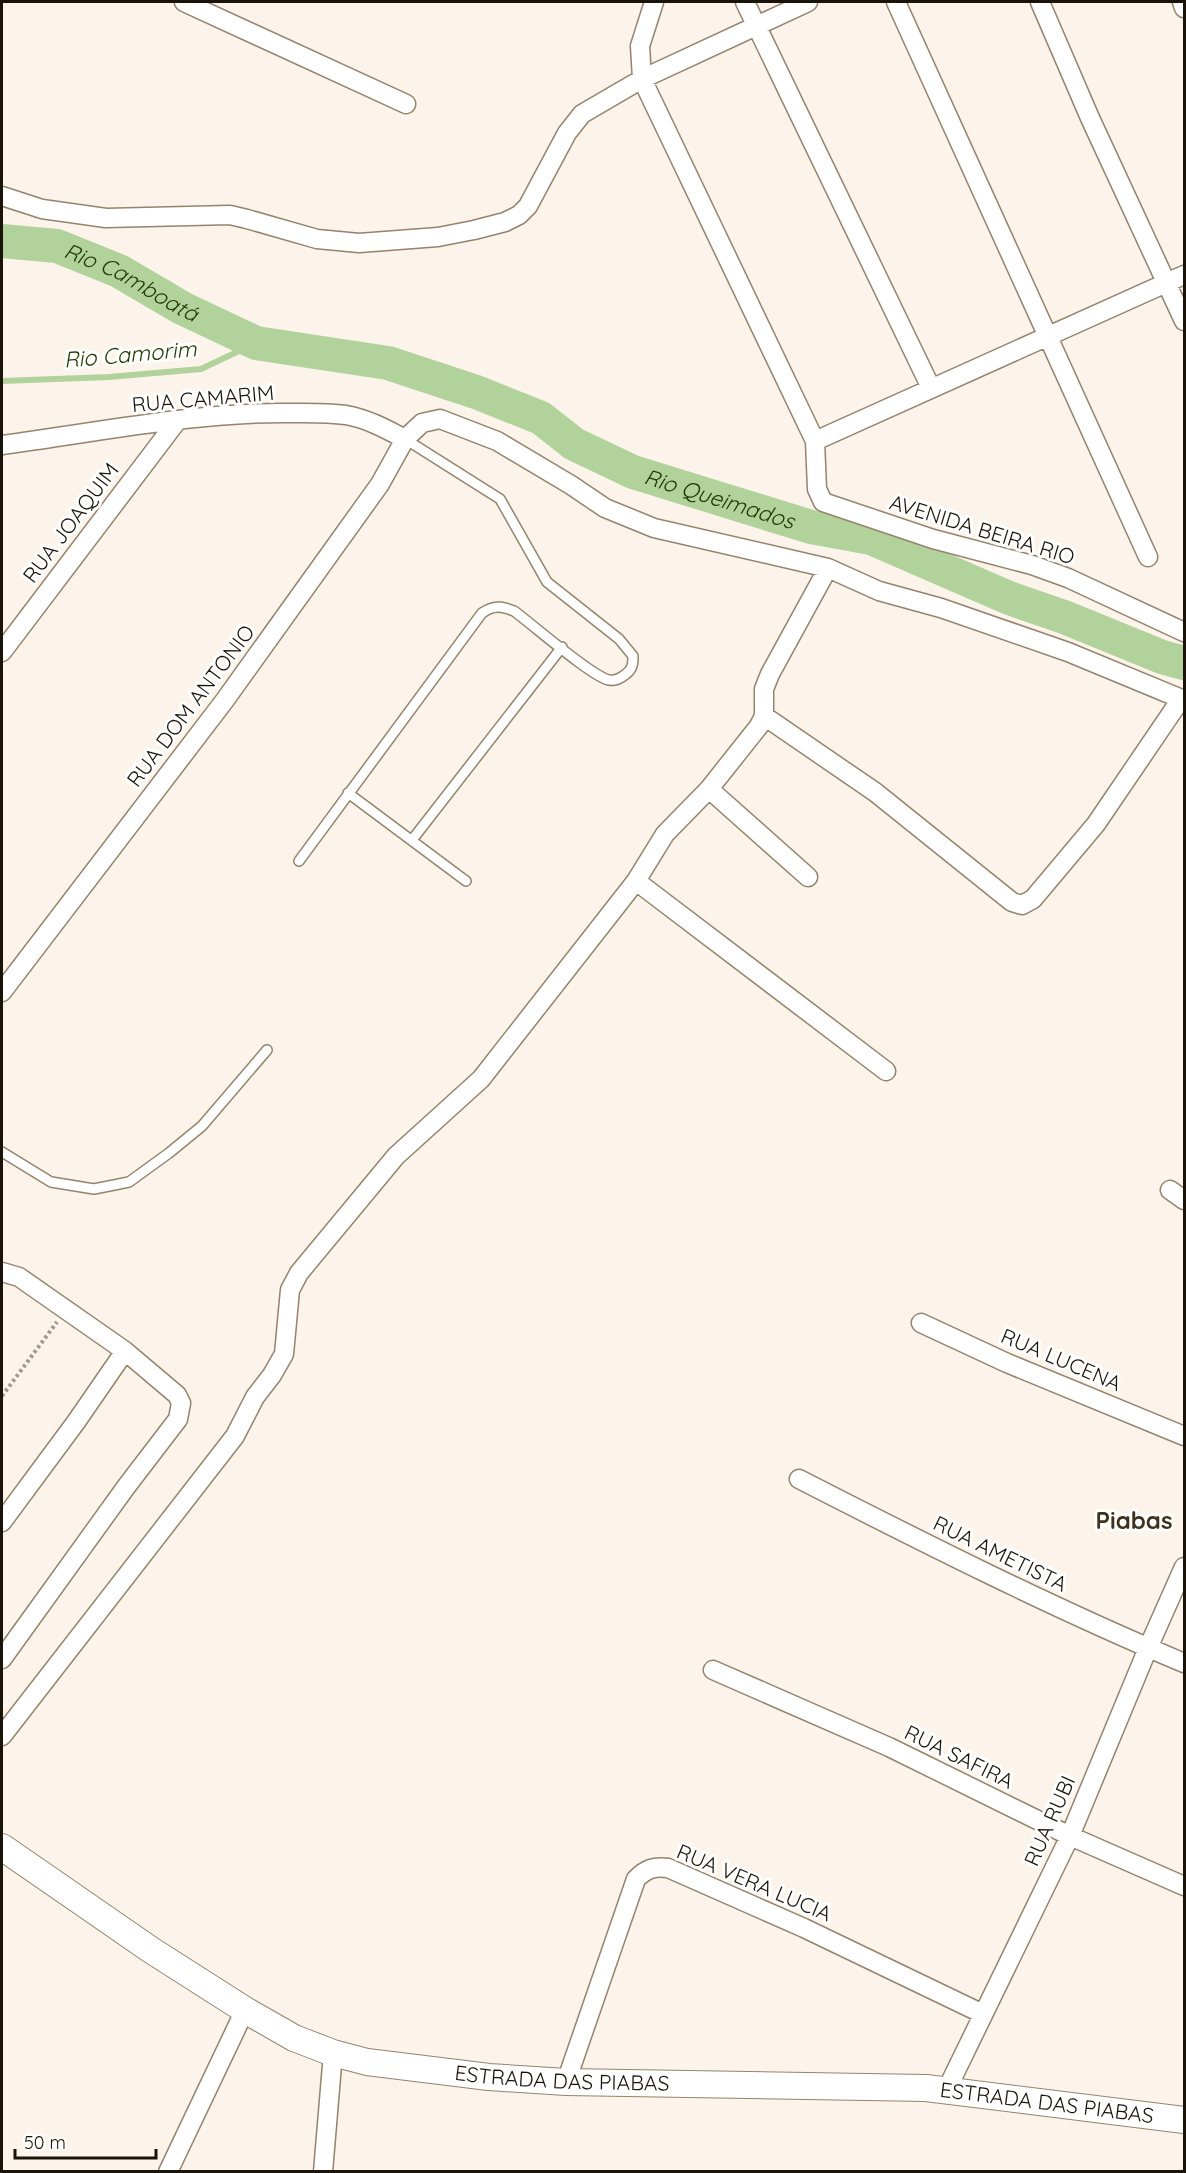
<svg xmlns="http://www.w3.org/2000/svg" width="1186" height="2173" font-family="Quicksand,sans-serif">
<rect width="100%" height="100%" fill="#fcf4ea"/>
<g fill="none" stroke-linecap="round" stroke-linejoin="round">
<path stroke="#b1d29a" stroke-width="6" d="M 2,381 L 109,377 L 201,369 L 256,343"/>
<path stroke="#b1d29a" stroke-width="34" id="s1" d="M 2,241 L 57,246 L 119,271 L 182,308 L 256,343 L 388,363 L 476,392 L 541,418 L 574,444 L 633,472 L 811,527 L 871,538 L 1009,598 L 1064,617 L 1162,657 L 1184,663"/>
<defs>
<path id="lane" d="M 348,793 L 466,881
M 412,840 L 562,647
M 299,861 L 482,613 C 494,605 501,606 514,611 C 532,624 592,677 609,680 C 617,682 630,673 632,666 C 633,663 633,660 633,656 L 619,639 L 547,582 L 500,499 L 405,439
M 2,1152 L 51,1182 L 94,1189 L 129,1182 L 169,1153 L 202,1126 L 267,1050"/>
<path id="street" d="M 184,2 L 406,104
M 654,2 L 640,46 L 642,79 L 815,441
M 745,2 L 931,388
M 896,2 L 1148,557
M 1040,2 L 1090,118 L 1184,321
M 1182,2 L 1184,8
M 2,196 L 42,209 L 106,218 L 230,215 L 247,219 L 317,239 L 359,243 L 438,237 L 474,230 L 505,222 L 519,215 L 528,206 L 567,133 L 582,114 L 642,79 L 808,2
M 1184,275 L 815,441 L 817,489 L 823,502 L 933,539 L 1032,565 L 1068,578 L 1184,632
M 2,445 C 93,433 190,413 282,413 C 303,413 325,412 346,415 C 368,419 386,429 405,439
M 2,652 L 177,421
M 764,716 L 875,792 L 1012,902 L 1022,905 L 1033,899 L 1096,824 L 1181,699
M 709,789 L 808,877
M 636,881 L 886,1071
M 2,992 L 225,700 L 380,484 L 405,439 L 422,423 L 440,419 L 497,441 L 571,485 L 605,508 L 654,528 L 828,568 L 879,591 L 941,608 L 1068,652 L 1184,700
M 1170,1190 L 1184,1200
M 2,1272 L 19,1277 L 125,1351 L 76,1422 L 2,1522
M 921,1323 L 1007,1363 L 1184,1436
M 799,1479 C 926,1544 1053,1608 1184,1663
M 2,1659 L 126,1487 L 178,1419 L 181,1403 L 177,1395 L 125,1351
M 713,1670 L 889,1747 L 1070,1836 L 1184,1886
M 2,1736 L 235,1436 L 255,1397 L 272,1375 L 284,1354 L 290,1290 L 299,1273 L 396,1156 L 481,1079 L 636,881 L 665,834 L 709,789 L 759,726 L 764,716 L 764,689 L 770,674 L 828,568
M 566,2082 L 636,1879 C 646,1869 654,1866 668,1868 L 804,1928 L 983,2014
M 947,2089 L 1070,1836 L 1148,1648 L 1184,1567
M 168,2172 L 245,2010
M 323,2172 L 333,2053"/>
<g id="secondary">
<path id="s2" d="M 2,1847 L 151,1950 L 245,2010 L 294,2038 L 333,2053 L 367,2062 L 489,2077 L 566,2082 L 926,2088 L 1184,2120"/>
</g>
</defs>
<use href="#lane" stroke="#95836c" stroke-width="12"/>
<use href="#street" stroke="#95836c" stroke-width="21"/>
<use href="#secondary" stroke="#95836c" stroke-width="28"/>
<path stroke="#a1998f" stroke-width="4" stroke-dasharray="3 3" stroke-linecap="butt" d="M 2,1396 L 57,1322"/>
<use href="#lane" stroke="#fff" stroke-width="9"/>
<use href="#street" stroke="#fff" stroke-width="18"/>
<use href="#secondary" stroke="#fff" stroke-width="26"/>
</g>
<g text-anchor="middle" stroke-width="6" stroke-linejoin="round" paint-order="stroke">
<g font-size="21" fill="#1a130a" stroke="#fff">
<text transform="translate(203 399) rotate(-5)" y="7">RUA CAMARIM</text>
<text transform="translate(71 523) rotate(-53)" y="7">RUA JOAQUIM</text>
<text transform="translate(982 530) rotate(17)" y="7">AVENIDA BEIRA RIO</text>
<text transform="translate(191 706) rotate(-53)" y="7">RUA DOM ANTONIO</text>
<text transform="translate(1061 1360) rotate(23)" y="7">RUA LUCENA</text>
<text transform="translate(1000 1554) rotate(26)" y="7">RUA AMETISTA</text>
<text transform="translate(959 1757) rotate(26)" y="7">RUA SAFIRA</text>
<text transform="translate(1050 1821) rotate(-66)" y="7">RUA RUBI</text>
<text transform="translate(754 1883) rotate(23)" y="7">RUA VERA LUCIA</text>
<text dy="7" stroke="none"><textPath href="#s2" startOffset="622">ESTRADA DAS PIABAS</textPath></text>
<text dy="7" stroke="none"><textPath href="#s2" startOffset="1108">ESTRADA DAS PIABAS</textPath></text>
</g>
<g font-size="22" font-style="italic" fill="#203d00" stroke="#fff">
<text dy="8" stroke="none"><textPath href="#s1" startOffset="138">Rio Camboatá</textPath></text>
<text transform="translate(130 354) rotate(-5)" y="8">Rio Camorim</text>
<text dy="8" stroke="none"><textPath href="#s1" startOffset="771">Rio Queimados</textPath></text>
</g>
<g font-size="24" font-weight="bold" fill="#40311c" stroke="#fff">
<text x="1134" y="1529">Piabas</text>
</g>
</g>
<rect width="1186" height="2173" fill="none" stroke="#1a130a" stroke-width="6"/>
<path d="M15 2149v9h141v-9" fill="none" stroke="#1a130a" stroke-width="3"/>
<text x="24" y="2149" font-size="18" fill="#1a130a" stroke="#ffffff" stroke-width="4.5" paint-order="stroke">50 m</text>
</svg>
